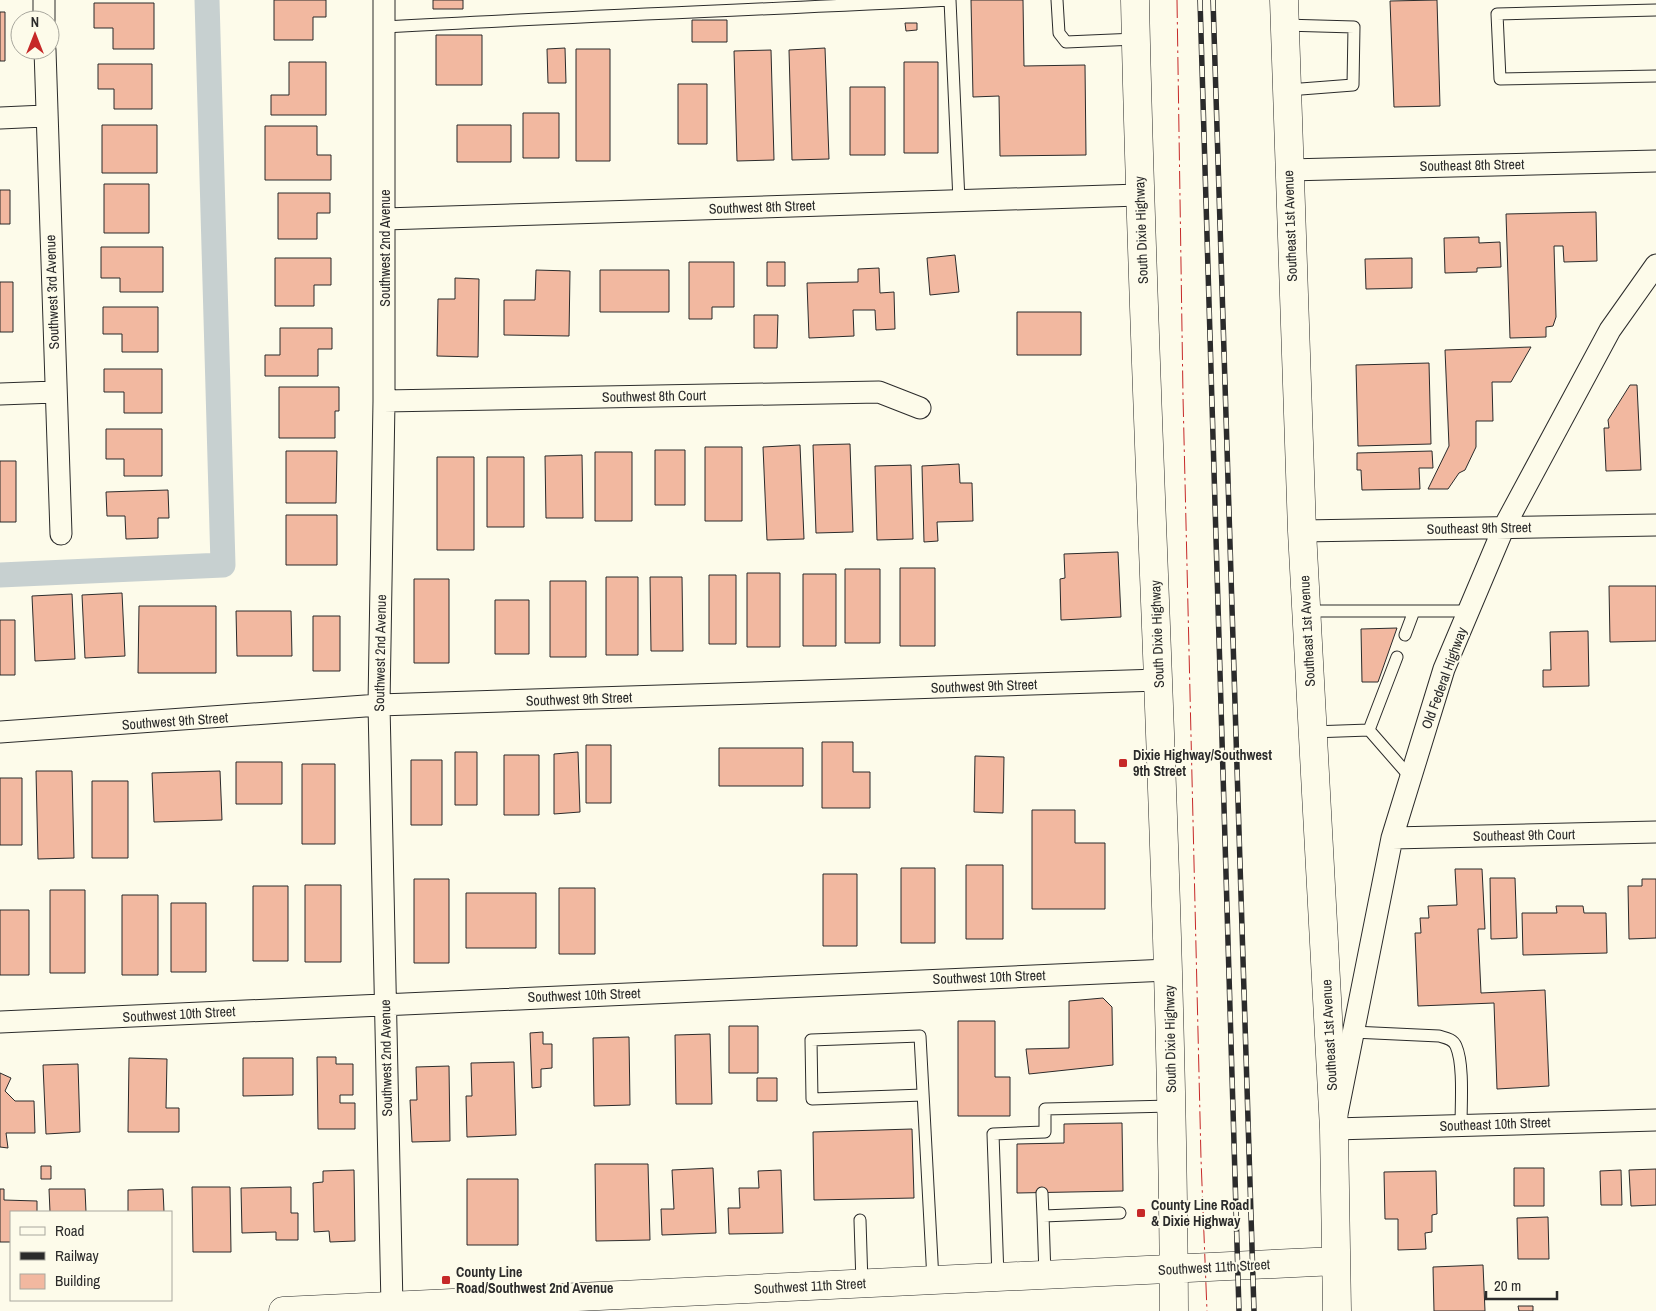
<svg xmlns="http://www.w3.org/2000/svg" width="1656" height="1311" font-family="'Archivo Narrow',sans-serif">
<rect width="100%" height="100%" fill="#fdfbea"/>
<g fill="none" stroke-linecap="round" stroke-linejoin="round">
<path stroke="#c7d0d0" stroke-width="25" d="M 0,575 L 223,565 L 207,0"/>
</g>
<path fill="#f2b8a0" stroke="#2b2b2b" d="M 274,0 L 326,0 L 326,17 L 313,17 L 313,40 L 274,40 Z
M 433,0 L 463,0 L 463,9 L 433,9 Z
M 971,0 L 1023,0 L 1024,66 L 1085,65 L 1086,155 L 1000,156 L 999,96 L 973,97 Z
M 1437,0 L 1440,106 L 1394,107 L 1390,1 Z
M 94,3 L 154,3 L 154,49 L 113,49 L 113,28 L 94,28 Z
M 0,12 L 5,12 L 5,61 L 0,61 Z
M 692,20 L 727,20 L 727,42 L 692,42 Z
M 905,23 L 917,23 L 917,30 L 906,31 Z
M 436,35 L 482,35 L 482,85 L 436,85 Z
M 565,48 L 566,83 L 548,83 L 547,49 Z
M 825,48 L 829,159 L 792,160 L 789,50 Z
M 576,49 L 610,49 L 610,161 L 576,161 Z
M 771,50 L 774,160 L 737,161 L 734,51 Z
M 289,62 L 326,62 L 326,115 L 271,115 L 271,95 L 289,95 Z
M 904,62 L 938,62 L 938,153 L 904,153 Z
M 98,64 L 152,64 L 152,109 L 114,109 L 114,89 L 98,89 Z
M 678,84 L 707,84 L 707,144 L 678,144 Z
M 850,87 L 885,87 L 885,155 L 850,155 Z
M 523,113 L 559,113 L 559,158 L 523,158 Z
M 102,125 L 157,125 L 157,173 L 102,173 Z
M 457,125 L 511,125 L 511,162 L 457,162 Z
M 265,126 L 317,126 L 317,155 L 331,155 L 331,180 L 265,180 Z
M 104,184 L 149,184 L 149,233 L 104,233 Z
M 0,190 L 10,190 L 10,224 L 0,224 Z
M 278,193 L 330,193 L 330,213 L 317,213 L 317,239 L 278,239 Z
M 1596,212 L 1597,261 L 1564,262 L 1563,246 L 1554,246 L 1556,317 L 1553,326 L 1546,327 L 1546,337 L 1510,338 L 1506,214 Z
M 1479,237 L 1479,243 L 1500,242 L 1501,267 L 1477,268 L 1477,272 L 1445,273 L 1444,238 Z
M 101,247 L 163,247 L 163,292 L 120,292 L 120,278 L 101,278 Z
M 955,255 L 959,292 L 930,295 L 927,258 Z
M 275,258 L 331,258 L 331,285 L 314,285 L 314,306 L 275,306 Z
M 1412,258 L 1412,288 L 1366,289 L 1365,259 Z
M 689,262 L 734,262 L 734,307 L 712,307 L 712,319 L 689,319 Z
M 767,262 L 785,262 L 785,286 L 767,286 Z
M 879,268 L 880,293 L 894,292 L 895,329 L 876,330 L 875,310 L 853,310 L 854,336 L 809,338 L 807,283 L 858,282 L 858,269 Z
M 536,270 L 570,271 L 569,336 L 504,335 L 504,300 L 535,300 Z
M 600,270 L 669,270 L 669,312 L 600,312 Z
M 455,278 L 479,279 L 478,357 L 437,356 L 438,299 L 455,299 Z
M 0,282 L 13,282 L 13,332 L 0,332 Z
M 103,307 L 158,307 L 158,352 L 122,352 L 122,334 L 103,334 Z
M 1017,312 L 1081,312 L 1081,355 L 1017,355 Z
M 754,315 L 778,315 L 777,348 L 754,348 Z
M 280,328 L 332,328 L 332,349 L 318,349 L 318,376 L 265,376 L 265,355 L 280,355 Z
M 1531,347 L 1511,382 L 1492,382 L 1493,421 L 1476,421 L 1476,447 L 1465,470 L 1459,473 L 1448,489 L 1428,489 L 1449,446 L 1445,350 Z
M 1429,363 L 1431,444 L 1358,446 L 1356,365 Z
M 104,369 L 162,369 L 162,413 L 124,413 L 124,392 L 104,392 Z
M 1630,385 L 1637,385 L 1641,470 L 1606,471 L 1604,428 L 1609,428 L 1608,420 Z
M 279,387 L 339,387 L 339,411 L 335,411 L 335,438 L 279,438 Z
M 106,429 L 162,429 L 162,476 L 124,476 L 124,459 L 106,459 Z
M 850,444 L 853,532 L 816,533 L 813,445 Z
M 800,445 L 804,539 L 767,540 L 763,447 Z
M 705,447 L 742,447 L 742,521 L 705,521 Z
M 655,450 L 685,450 L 685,505 L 655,505 Z
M 286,451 L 337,451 L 336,503 L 286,503 Z
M 1432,451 L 1433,468 L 1419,468 L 1420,489 L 1362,490 L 1361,470 L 1357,470 L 1357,453 Z
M 595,452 L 632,452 L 632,521 L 595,521 Z
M 582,455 L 583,518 L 546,518 L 545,456 Z
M 437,457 L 474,457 L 474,550 L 437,550 Z
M 487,457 L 524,457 L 524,527 L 487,527 Z
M 0,461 L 16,461 L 16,522 L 0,522 Z
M 959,464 L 960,483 L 972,483 L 973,521 L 937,522 L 938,541 L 924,542 L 922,466 Z
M 911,465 L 913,539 L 877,540 L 875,466 Z
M 168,490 L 169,518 L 158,518 L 158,538 L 126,539 L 125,516 L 107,516 L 106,492 Z
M 286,515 L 337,515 L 337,565 L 286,565 Z
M 1118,552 L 1121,617 L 1061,620 L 1060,579 L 1065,578 L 1064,554 Z
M 900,568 L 935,568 L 935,646 L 900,646 Z
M 845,569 L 880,569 L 880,643 L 845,643 Z
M 747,573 L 780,573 L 780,647 L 747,647 Z
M 803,574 L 836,574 L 836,646 L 803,646 Z
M 709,575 L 736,575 L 736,644 L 709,644 Z
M 606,577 L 638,577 L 638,655 L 606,655 Z
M 650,577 L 682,577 L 683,651 L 651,651 Z
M 414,579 L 449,579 L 449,663 L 414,663 Z
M 550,581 L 586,581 L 586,657 L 550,657 Z
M 1609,586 L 1656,586 L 1656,641 L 1610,642 Z
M 122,593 L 125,656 L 85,658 L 82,595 Z
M 72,594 L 75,659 L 35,661 L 32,596 Z
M 495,600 L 529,600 L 529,654 L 495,654 Z
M 139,606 L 216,606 L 216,673 L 138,673 Z
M 236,611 L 291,611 L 292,656 L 237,656 Z
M 313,616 L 340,616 L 340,671 L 313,671 Z
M 0,620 L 15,620 L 15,675 L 0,675 Z
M 1397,628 L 1378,682 L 1362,682 L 1361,629 Z
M 1588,631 L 1589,686 L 1543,687 L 1543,670 L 1551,670 L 1550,632 Z
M 822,742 L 853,742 L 853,772 L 870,772 L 870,808 L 822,808 Z
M 586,745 L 611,745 L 611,803 L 586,803 Z
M 719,748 L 803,748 L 803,786 L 719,786 Z
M 455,752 L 477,752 L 477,805 L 455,805 Z
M 578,752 L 580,812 L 554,814 L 554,754 Z
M 504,755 L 539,755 L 539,815 L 504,815 Z
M 975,756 L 1004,757 L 1003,813 L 974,812 Z
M 411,760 L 442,760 L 442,825 L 411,825 Z
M 236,762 L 282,762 L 282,804 L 236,804 Z
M 302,764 L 335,764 L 335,844 L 302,844 Z
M 36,771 L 72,771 L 74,858 L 38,859 Z
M 220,771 L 222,820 L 154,822 L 152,773 Z
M 0,778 L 22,778 L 22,845 L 0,845 Z
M 92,781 L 128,781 L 128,858 L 92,858 Z
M 1032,810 L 1075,810 L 1075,843 L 1105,843 L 1105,909 L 1032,909 Z
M 966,865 L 1003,865 L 1003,939 L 966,939 Z
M 901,868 L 935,868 L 935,943 L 901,943 Z
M 1455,869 L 1482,869 L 1485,929 L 1478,929 L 1481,993 L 1545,990 L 1549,1086 L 1497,1089 L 1494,1003 L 1418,1006 L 1415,933 L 1421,933 L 1420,918 L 1429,918 L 1428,906 L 1457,905 Z
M 823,874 L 857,874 L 857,946 L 823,946 Z
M 1490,878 L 1515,878 L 1517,938 L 1491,939 Z
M 414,879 L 449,879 L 449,963 L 414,963 Z
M 1642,879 L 1656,879 L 1656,938 L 1629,939 L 1628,886 L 1642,886 Z
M 305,885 L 341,885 L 341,962 L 305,962 Z
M 253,886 L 288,886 L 288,961 L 253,961 Z
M 559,888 L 595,888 L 595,954 L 559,954 Z
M 50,890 L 85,890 L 85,973 L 50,973 Z
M 466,893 L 536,893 L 536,948 L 466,948 Z
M 122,895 L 158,895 L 158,975 L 122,975 Z
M 171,903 L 206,903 L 206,972 L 171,972 Z
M 1556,906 L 1583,906 L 1584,913 L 1606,913 L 1607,953 L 1523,955 L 1522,913 L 1557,913 Z
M 0,910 L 29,910 L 29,975 L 0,975 Z
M 1103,998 L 1112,1007 L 1113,1065 L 1029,1074 L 1026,1049 L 1069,1048 L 1069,1001 Z
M 958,1021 L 995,1021 L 995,1077 L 1010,1077 L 1010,1116 L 958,1116 Z
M 729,1026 L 758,1026 L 758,1073 L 729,1073 Z
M 543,1032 L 543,1044 L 552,1044 L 552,1068 L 541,1069 L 541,1087 L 532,1088 L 530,1033 Z
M 710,1034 L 712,1104 L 676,1104 L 675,1035 Z
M 629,1037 L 630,1105 L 594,1106 L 593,1038 Z
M 317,1057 L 336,1057 L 336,1064 L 353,1064 L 353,1095 L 340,1095 L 340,1103 L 355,1103 L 355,1129 L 318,1129 Z
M 129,1058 L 167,1059 L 166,1108 L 179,1108 L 179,1132 L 128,1132 Z
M 243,1058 L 293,1058 L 293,1095 L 243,1096 Z
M 514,1062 L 516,1135 L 467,1137 L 466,1096 L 472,1096 L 471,1063 Z
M 78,1064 L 80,1132 L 46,1134 L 43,1065 Z
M 449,1066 L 450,1141 L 412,1142 L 410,1100 L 417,1100 L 416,1067 Z
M 0,1073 L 11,1078 L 5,1091 L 15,1101 L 34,1101 L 35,1133 L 6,1133 L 8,1148 L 0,1147 Z
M 757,1078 L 777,1078 L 777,1101 L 757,1101 Z
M 1122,1123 L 1123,1191 L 1017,1193 L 1017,1144 L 1064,1143 L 1064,1124 Z
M 912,1129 L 914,1198 L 814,1200 L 813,1132 Z
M 595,1164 L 648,1164 L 650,1240 L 596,1241 Z
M 41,1166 L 51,1166 L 51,1179 L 41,1179 Z
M 713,1168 L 716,1233 L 662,1235 L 661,1209 L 674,1209 L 672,1170 Z
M 1514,1168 L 1544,1168 L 1544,1206 L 1514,1206 Z
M 1656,1169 L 1656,1205 L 1631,1206 L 1629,1170 Z
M 354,1170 L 355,1241 L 330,1242 L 329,1231 L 314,1232 L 313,1183 L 323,1182 L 323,1171 Z
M 781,1170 L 783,1233 L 729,1234 L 728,1208 L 740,1208 L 739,1188 L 759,1188 L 758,1171 Z
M 1621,1170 L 1622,1205 L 1601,1205 L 1600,1171 Z
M 1436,1171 L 1437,1214 L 1432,1215 L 1432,1232 L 1425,1233 L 1426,1249 L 1398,1250 L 1398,1219 L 1385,1219 L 1384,1172 Z
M 467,1179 L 518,1179 L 518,1245 L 467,1245 Z
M 192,1187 L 230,1187 L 231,1252 L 193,1252 Z
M 291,1187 L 291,1213 L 298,1213 L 298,1240 L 276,1240 L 276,1232 L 242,1233 L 241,1188 Z
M 0,1189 L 4,1189 L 4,1200 L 37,1201 L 37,1212 L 11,1212 L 11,1242 L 0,1242 Z
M 49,1189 L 85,1189 L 86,1212 L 50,1212 Z
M 163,1189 L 164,1212 L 128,1212 L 128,1190 Z
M 1548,1217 L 1549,1259 L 1518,1259 L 1517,1218 Z
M 1483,1265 L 1485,1311 L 1434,1311 L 1433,1267 Z
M 1518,1306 L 1533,1306 L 1533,1311 L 1519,1311 Z"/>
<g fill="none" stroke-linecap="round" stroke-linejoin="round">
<defs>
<path id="lane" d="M 950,0 L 959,201
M 1057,0 L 1059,33 L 1066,42 L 1136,39
M 1656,10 L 1497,14 L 1500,79 L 1656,76
M 1284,25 L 1354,27 L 1353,85 L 1288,90
M 385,27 C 573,16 761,10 949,0
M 1306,611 L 1468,611
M 1405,635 L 1414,611
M 1369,730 L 1397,657
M 1369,730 L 1411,778
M 1312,732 L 1369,730
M 1353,1032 L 1439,1036 C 1446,1038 1453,1039 1456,1046 C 1464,1064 1461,1104 1461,1125
M 923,1095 L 812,1099 L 811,1040 L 920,1036 L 933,1280
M 1042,1193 L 1043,1216
M 860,1220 L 862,1284
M 1045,1275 L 1043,1216 L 1120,1213
M 998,1277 L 993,1134 L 1045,1132 L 1045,1109 L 1171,1106"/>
<path id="street" d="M 44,0 L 44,20
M 384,0 L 384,401 L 379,705 L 392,1306
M 45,50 L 61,534
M 0,118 L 45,116
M 1288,170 L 1656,161
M 385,219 L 1139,195
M 1656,265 L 1610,330 L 1504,527 L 1444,669 L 1392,838 L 1334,1129 L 1656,1120
M 0,394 L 55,392
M 384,401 L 879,392 L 920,408
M 1302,531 L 1656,525
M 0,732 L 379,705 L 1159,680
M 1392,838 L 1656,832
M 0,1022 L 1168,970"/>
<path id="secondary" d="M 1135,0 C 1144,437 1172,874 1174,1311
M 1284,0 L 1302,531 L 1334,1129 L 1337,1311
M 283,1311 L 1336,1261"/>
</defs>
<use href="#lane" stroke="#2b2b2b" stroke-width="13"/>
<use href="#street" stroke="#2b2b2b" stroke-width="23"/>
<use href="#secondary" stroke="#2b2b2b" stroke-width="29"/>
<use href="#lane" stroke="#fdfbea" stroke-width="11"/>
<use href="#street" stroke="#fdfbea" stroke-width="21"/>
<use href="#secondary" stroke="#fdfbea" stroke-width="28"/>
<defs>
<path id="rail" d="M 1200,0 L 1239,1311
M 1213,0 L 1254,1311"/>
</defs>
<use href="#rail" stroke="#2b2b2b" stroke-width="5.5"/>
<use href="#rail" stroke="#fdfbea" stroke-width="4" stroke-dasharray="11" stroke-linecap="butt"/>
<path stroke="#c62828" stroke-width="1" stroke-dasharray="18 4 2.5 4" stroke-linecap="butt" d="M 1177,0 L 1183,396 L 1201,1159 L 1207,1311"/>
</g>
<g fill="#c62828" stroke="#fdfbea" stroke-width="2">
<rect x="1118" y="758" width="10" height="10" rx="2.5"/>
<rect x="1136" y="1208" width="10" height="10" rx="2.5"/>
<rect x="441" y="1275" width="10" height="10" rx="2.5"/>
</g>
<g text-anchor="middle" stroke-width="4" stroke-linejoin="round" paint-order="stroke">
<g font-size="14" fill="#2b2b2b" stroke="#fdfbea">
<text transform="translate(1472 165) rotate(-1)" y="5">Southeast 8th Street</text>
<text transform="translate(762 207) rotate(-2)" y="5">Southwest 8th Street</text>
<text transform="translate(1290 226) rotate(-92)" y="5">Southeast 1st Avenue</text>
<text transform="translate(1141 230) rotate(-92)" y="5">South Dixie Highway</text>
<text transform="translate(385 248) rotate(-90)" y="5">Southwest 2nd Avenue</text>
<text transform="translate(52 292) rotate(-92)" y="5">Southwest 3rd Avenue</text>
<text transform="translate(654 396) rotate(-1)" y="5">Southwest 8th Court</text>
<text transform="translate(1479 528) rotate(-1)" y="5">Southeast 9th Street</text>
<text transform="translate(1307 631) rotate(-93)" y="5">Southeast 1st Avenue</text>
<text transform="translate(1157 634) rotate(-92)" y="5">South Dixie Highway</text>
<text transform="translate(380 653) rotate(-89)" y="5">Southwest 2nd Avenue</text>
<text transform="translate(1444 678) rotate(-70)" y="5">Old Federal Highway</text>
<text transform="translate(984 686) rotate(-2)" y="5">Southwest 9th Street</text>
<text transform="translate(579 699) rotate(-2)" y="5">Southwest 9th Street</text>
<text transform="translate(175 721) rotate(-4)" y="5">Southwest 9th Street</text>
<text transform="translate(1524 835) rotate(-1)" y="5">Southeast 9th Court</text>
<text transform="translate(989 977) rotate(-2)" y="5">Southwest 10th Street</text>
<text transform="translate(584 995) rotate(-2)" y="5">Southwest 10th Street</text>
<text transform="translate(179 1014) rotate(-3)" y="5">Southwest 10th Street</text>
<text transform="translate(1329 1035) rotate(-93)" y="5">Southeast 1st Avenue</text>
<text transform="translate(1170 1039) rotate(-91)" y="5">South Dixie Highway</text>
<text transform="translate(386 1058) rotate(-91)" y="5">Southwest 2nd Avenue</text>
<text transform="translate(1495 1124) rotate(-2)" y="5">Southeast 10th Street</text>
<text transform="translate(1214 1267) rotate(-3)" y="5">Southwest 11th Street</text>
<text transform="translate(810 1286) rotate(-3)" y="5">Southwest 11th Street</text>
</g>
<g font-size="14" font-weight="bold" fill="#2b2b2b" stroke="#fdfbea" text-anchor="start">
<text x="1133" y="760">Dixie Highway/Southwest<tspan x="1133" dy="16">9th Street</tspan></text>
<text x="1151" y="1210">County Line Road<tspan x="1151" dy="16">&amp; Dixie Highway</tspan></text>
<text x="456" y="1277">County Line<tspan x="456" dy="16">Road/Southwest 2nd Avenue</tspan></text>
</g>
</g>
<rect x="10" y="1211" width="162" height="90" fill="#fdfbea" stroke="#a9a89e"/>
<rect x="20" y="1227" width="25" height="8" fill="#fdfbea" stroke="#a9a89e"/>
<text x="55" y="1236" font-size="15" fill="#2b2b2b">Road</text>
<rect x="20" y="1252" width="25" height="8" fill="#2b2b2b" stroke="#a9a89e"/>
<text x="55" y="1261" font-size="15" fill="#2b2b2b">Railway</text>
<rect x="20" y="1274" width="25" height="15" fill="#f2b8a0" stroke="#a9a89e"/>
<text x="55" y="1286" font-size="15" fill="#2b2b2b">Building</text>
<g transform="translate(35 35)"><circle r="24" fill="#fdfbea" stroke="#a9a89e"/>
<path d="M0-4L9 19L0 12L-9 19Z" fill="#c62828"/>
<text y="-8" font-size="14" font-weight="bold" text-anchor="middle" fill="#2b2b2b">N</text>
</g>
<path d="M1486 1291v8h71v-8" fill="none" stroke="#2b2b2b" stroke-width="2.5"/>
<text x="1494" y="1291" font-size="15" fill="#2b2b2b" stroke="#fdfbea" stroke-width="4" paint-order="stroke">20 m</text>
</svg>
